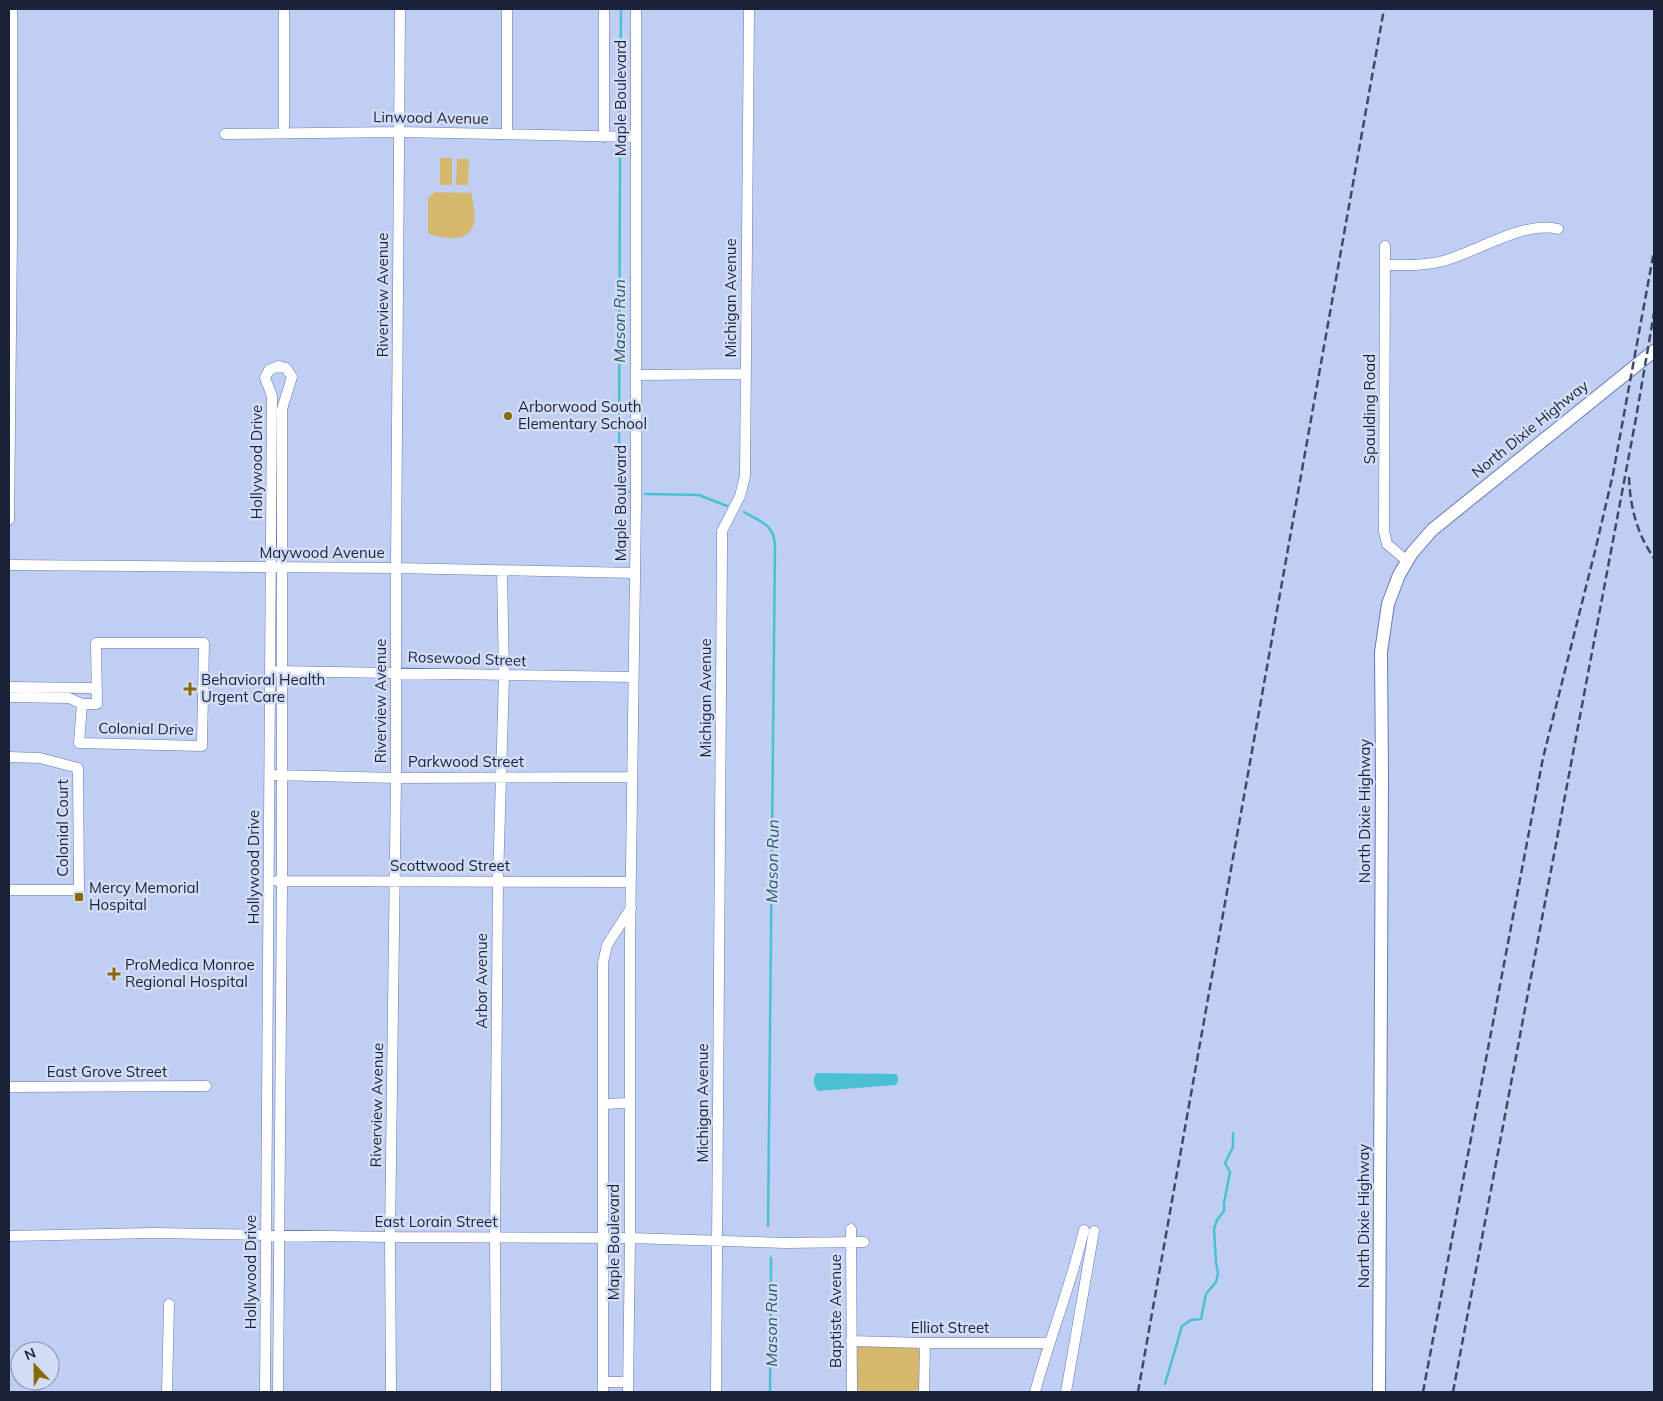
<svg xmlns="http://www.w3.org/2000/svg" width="1663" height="1401" font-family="Mulish,sans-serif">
<rect width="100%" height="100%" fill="#c0cef4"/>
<path fill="#d5b86e" d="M 440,158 L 452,158 L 452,185 L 440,185 Z
M 457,159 L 469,159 L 468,185 L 456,185 Z
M 435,192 L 471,193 C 476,214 480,238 451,238 C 442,237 436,237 428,233 L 428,198 Z
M 861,1344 L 917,1347 L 920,1354 L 921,1386 L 919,1389 L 913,1392 L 861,1392 L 855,1387 L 857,1347 Z"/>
<path fill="#4ac0d2" d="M 817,1073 L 896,1074 L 898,1076 L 898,1082 L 895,1085 L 818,1091 C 813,1085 812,1079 817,1073 Z"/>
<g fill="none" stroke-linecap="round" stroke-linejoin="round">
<path stroke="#4ac0d2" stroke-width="2.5" d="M 620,128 L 621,9
M 620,147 L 619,477 L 620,483 L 629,492
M 645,494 L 699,495 L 727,506
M 744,512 C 761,522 774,524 775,546 L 768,1226
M 1165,1384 L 1182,1326 L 1191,1320 L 1201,1319 L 1206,1294 L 1216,1282 L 1218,1273 L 1216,1262 L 1214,1229 L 1217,1220 L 1224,1211 L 1224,1203 L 1230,1172 L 1225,1163 L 1233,1147 L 1233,1133
M 770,1392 L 771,1258"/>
<defs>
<path id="minor" d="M 507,9 L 507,134
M 284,133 L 284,9
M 225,134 L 399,132 L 636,137
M 604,137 L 604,9
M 1385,246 L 1384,531 L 1387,544 L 1407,561
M 1385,265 C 1404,265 1425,266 1443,261 C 1477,252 1524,220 1558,229
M 637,375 L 746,374
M 9,520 L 12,237 L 12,9
M 9,565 L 396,568 L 635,573
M 96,643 L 204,643 L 202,746 L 79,743 L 82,704 L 97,704 Z
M 274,671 L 633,677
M 9,687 L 92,688 L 97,692
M 9,697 L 69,698 L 82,704
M 9,757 L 40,758 L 78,768 L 79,890 L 9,890
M 276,775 L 396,778 L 632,777
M 277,881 L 631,882
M 9,1087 L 206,1086
M 604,1104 L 629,1103
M 851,1229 L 852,1392
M 9,1236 L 153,1233 L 390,1237 L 630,1238 L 785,1243 L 864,1242
M 851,1341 L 925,1343 L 1049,1343
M 603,1382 L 627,1382
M 167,1392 L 169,1304
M 265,1392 L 272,396 L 265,378 L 269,370 L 279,366 L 286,368 L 292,377 L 282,409 L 282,881 L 278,1392
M 391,1392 L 390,1237 L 396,778 L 396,568 L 400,9
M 496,1392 L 495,1237 L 498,880 L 504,676 L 502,571
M 603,1392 L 603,963 L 607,945 L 631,908
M 628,1392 L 630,1238 L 630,941 L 636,505 L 636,9
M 716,1392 L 722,550 L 722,531 L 740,496 L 745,476 L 749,9
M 924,1392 L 925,1343
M 1035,1392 C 1050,1337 1071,1285 1084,1230
M 1066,1392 L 1094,1231"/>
<path id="major" d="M 1379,1392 L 1382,777 L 1381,652 L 1388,604 L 1399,575 L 1412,553 L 1432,530 L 1654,351"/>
</defs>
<use href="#minor" stroke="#667ab4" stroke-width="11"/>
<use href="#major" stroke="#667ab4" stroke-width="14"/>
<use href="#minor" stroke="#fff" stroke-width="10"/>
<use href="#major" stroke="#fff" stroke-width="12"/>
<path stroke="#414a65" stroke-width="2.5" stroke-dasharray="8 4" stroke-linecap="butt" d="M 1629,477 C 1630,507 1637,534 1654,558
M 1138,1392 L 1384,9
M 1423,1392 L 1543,758 L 1596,547 L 1613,474 L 1654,251
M 1453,1392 L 1636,418 L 1654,313"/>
</g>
<g fill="#876905" stroke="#d2dcf5" stroke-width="2">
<circle cx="508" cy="416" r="5"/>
<path d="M187.5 681.5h5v5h5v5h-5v5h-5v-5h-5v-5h5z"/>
<rect x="74" y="892" width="10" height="10" rx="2.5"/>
<path d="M111.5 966.5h5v5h5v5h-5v5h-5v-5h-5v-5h5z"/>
</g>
<g text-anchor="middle" stroke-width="5" stroke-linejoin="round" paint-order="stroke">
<g font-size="15" fill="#1a223a" stroke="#d2dcf5">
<text transform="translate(621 98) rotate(-90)" y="5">Maple Boulevard</text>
<text transform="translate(431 118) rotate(1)" y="5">Linwood Avenue</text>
<text transform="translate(383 295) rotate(-90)" y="5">Riverview Avenue</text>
<text transform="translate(731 298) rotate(-90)" y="5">Michigan Avenue</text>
<text transform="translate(1370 409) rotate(-90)" y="5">Spaulding Road</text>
<text transform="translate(1530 429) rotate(-39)" y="5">North Dixie Highway</text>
<text transform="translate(257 462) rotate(-90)" y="5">Hollywood Drive</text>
<text transform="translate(621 503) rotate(-90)" y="5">Maple Boulevard</text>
<text x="322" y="558">Maywood Avenue</text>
<text transform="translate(467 659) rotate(2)" y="5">Rosewood Street</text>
<text transform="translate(706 698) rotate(-90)" y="5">Michigan Avenue</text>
<text transform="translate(381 701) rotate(-90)" y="5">Riverview Avenue</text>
<text transform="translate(146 729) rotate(1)" y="5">Colonial Drive</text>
<text x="466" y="767">Parkwood Street</text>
<text transform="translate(1365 811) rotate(-90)" y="5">North Dixie Highway</text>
<text transform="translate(63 828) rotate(-90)" y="5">Colonial Court</text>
<text x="450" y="871">Scottwood Street</text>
<text transform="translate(254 867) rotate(-90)" y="5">Hollywood Drive</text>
<text transform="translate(482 981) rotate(-90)" y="5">Arbor Avenue</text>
<text x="107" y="1077">East Grove Street</text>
<text transform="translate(703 1103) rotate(-90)" y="5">Michigan Avenue</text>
<text transform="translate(377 1105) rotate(-89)" y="5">Riverview Avenue</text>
<text transform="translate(1364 1216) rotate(-90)" y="5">North Dixie Highway</text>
<text x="436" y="1227">East Lorain Street</text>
<text transform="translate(614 1242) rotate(-90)" y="5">Maple Boulevard</text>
<text transform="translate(251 1272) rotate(-90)" y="5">Hollywood Drive</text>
<text transform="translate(836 1311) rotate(-90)" y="5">Baptiste Avenue</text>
<text x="950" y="1333">Elliot Street</text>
</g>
<g font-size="15" fill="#1a223a" stroke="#d2dcf5" text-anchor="start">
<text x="518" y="412">Arborwood South<tspan x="518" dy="17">Elementary School</tspan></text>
<text x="201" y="685">Behavioral Health<tspan x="201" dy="17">Urgent Care</tspan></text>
<text x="89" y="893">Mercy Memorial<tspan x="89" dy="17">Hospital</tspan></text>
<text x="125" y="970">ProMedica Monroe<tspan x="125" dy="17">Regional Hospital</tspan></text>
</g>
<g font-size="16" font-style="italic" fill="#2a5c64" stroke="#d2dcf5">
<text transform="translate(619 321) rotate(-90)" y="6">Mason Run</text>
<text transform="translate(772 861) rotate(-89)" y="6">Mason Run</text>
<text transform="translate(771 1325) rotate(-90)" y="6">Mason Run</text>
</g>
</g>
<rect width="1663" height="1401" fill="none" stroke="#1a223a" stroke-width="20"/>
<g transform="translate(35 1366) rotate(338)"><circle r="24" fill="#d2dcf5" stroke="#8892aa"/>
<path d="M0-4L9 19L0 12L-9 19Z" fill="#876905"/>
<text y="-8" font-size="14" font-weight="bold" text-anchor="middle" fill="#1a223a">N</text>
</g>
</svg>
